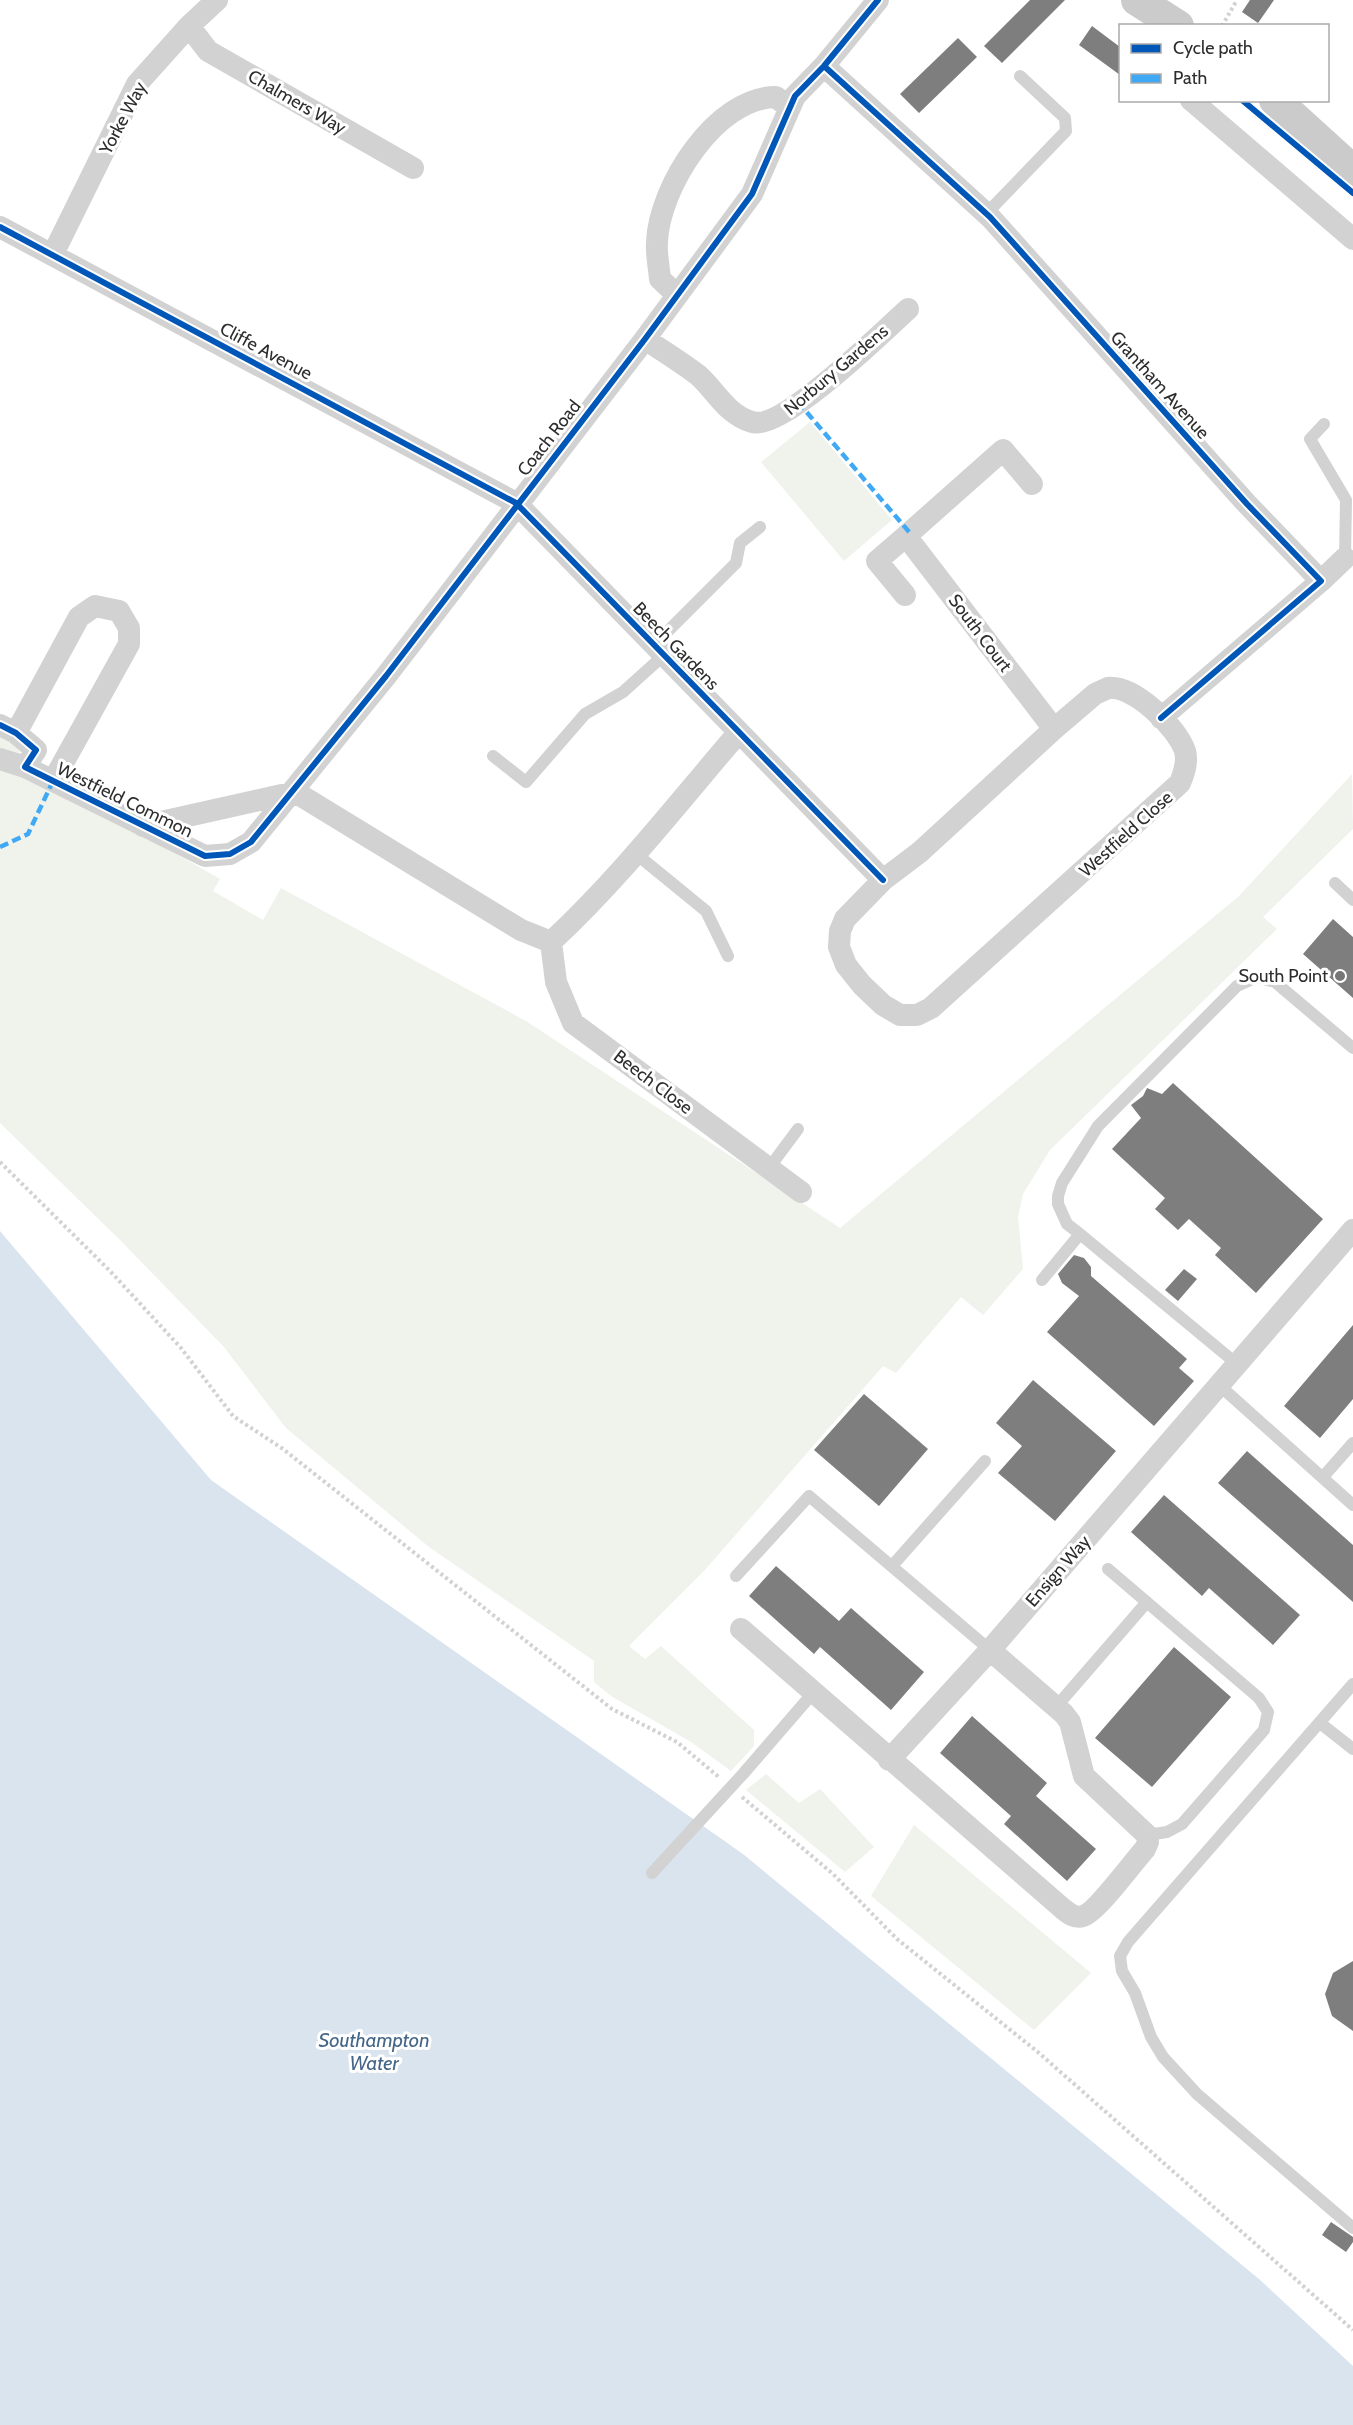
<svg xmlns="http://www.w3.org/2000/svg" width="1353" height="2425" font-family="Cabin,sans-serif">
<rect width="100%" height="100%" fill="#fff"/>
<path fill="#eff3ec" d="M 810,422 L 892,520 L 844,561 L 761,462 Z
M 0,732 L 16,742 L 25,767 L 220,879 L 213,891 L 263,920 L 281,888 L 526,1021 L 840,1228 L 1239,896 L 1352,774 L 1353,829 L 1263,917 L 1277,929 L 1050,1150 L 1023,1194 L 1018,1217 L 1023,1269 L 983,1315 L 961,1297 L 896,1373 L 883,1366 L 704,1571 L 629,1646 L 645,1659 L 661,1646 L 754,1730 L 754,1746 L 731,1771 L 691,1742 L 611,1696 L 594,1682 L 594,1661 L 429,1547 L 286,1428 L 224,1347 L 119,1239 L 0,1123 Z
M 766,1774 L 799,1803 L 820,1789 L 874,1847 L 845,1872 L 746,1790 Z
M 914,1825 L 1091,1973 L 1034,2030 L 871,1896 Z"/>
<path fill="#dae4ee" d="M 0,1231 L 211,1480 L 743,1854 L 1259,2279 L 1353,2366 L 1353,2425 L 0,2425 Z"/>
<path fill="#7e7e7e" d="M 1030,0 L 1065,0 L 1002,63 L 984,46 Z
M 1250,0 L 1274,0 L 1258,23 L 1242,12 Z
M 1092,26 L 1120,47 L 1120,75 L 1079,45 Z
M 958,38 L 977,57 L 919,113 L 900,94 Z
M 1333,919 L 1353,937 L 1353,998 L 1303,954 Z
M 1173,1083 L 1323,1219 L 1256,1293 L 1215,1255 L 1221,1248 L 1189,1219 L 1178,1230 L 1155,1209 L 1165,1198 L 1112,1149 L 1141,1118 L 1131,1105 L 1143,1096 L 1147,1088 L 1162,1094 Z
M 1074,1255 L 1084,1258 L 1091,1267 L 1091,1276 L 1187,1359 L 1179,1368 L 1194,1381 L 1154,1426 L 1047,1332 L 1079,1296 L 1062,1283 L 1058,1274 Z
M 1184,1269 L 1197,1279 L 1178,1301 L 1165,1290 Z
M 1353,1325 L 1353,1399 L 1320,1438 L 1284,1406 Z
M 1033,1380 L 1116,1451 L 1055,1521 L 998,1473 L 1022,1446 L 996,1423 Z
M 864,1394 L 928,1449 L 879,1506 L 814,1450 Z
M 1247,1451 L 1353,1545 L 1353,1602 L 1218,1483 Z
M 1164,1495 L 1300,1615 L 1273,1645 L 1209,1588 L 1202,1596 L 1131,1532 Z
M 776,1566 L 839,1621 L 851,1608 L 924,1672 L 891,1710 L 820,1647 L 814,1654 L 749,1596 Z
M 1174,1647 L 1231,1697 L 1152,1787 L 1095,1738 Z
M 972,1716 L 1047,1783 L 1036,1796 L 1096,1849 L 1067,1881 L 1004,1824 L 1011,1816 L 940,1753 Z
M 1353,1961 L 1353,2031 L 1332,2016 L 1325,1994 L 1333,1973 Z
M 1331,2222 L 1353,2237 L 1353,2242 L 1346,2252 L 1322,2235 Z"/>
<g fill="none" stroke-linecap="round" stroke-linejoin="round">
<path stroke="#d2d2d2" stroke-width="4" stroke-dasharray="3 3" stroke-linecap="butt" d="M 1222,26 L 1237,0
M 0,1162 L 110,1271 L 181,1348 L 233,1416 L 283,1449 L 612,1709 L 677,1742 L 720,1778
M 742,1797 L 833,1874 L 897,1939 L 1039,2053 L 1353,2330"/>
<path stroke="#d2d2d2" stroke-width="12" d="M 986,214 L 1066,131 L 1065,118 L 1020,76
M 1324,424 L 1310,439 L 1346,500 L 1345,558
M 654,645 L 736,563 L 740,543 L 760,527
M 493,756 L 526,782 L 585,714 L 623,692 L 664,655
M 635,853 L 706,911 L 728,956
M 1335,883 L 1353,900
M 769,1168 L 798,1129
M 1080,1234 L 1067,1224 L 1058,1204 L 1058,1196 L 1062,1183 L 1098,1126 L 1237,986 L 1257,977 L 1275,982 L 1353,1048
M 1042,1280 L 1080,1234 L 1237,1364
M 1219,1385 L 1353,1505
M 1323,1477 L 1353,1443
M 892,1566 L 985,1461
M 1108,1569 L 1259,1698 L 1268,1712 L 1264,1730 L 1182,1824 L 1167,1832 L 1147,1835
M 736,1576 L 809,1496 L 990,1650
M 1353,1684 L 1128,1942 L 1120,1956 L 1122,1971 L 1135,1993 L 1151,2037 L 1163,2057 L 1197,2094 L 1353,2228
M 1056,1707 L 1147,1602
M 1320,1723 L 1353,1749
M 652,1873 L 743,1774 L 813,1693"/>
<path stroke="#d2d2d2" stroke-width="22" d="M 189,26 L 208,51 L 413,168
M 824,66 L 990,217 L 1247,504 L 1321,581 L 1161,718
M 1191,100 L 1353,239
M 0,227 L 516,503 L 883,880
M 53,254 L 137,84 L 189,26 L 217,0
M 677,295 L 660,279 C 659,267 656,254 657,242 C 659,187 716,97 776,97 L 788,107
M 645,339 C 663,351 681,362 698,375 C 717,392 726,414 752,422 C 782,431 884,331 908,309
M 1032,484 L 1003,450 L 906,536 L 1054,729
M 1321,581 L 1345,558
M 905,595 L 877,561 L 906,536
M 1108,688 C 1134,685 1177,727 1185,751 C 1188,762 1184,773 1180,783 L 931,1008 L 917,1015 L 900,1015 L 883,1005 L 862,985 L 846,965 L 839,947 L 840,931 L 845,919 L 883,880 L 920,852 L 1054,729 L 1095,694 Z
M 0,725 L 16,733 L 36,750 L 25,767 L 205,856 L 230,854 L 251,842 L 386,676 L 645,339 L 752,194 L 795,96 L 824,66 L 878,0
M 16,733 L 79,617 L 95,606 L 119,611 L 129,628 L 129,644 L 53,781
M 0,759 L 25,767
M 143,826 L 295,792 L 521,930 L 551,942 C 620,878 678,803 739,732
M 551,942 L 556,982 L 573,1023 L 801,1192
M 741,1629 L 1062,1908 C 1068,1913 1075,1919 1083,1916 C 1096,1913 1134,1861 1145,1849 L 1148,1842 L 1147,1835 L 1084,1776 L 1070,1722 L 1064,1714 L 990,1650
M 889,1760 L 990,1650 L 1353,1230"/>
<path stroke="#cbcbcb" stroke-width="32" d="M 1137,0 L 1178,26
M 1275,100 L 1353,171"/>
<path stroke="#3fa9f5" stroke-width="4.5" stroke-dasharray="9 4.5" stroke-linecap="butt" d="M 798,402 L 910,533
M 0,847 L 28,834 L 53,781"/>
<defs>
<path id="cycleway" d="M 824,66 L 990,217 L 1247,504 L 1321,581 L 1161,718
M 1242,100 L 1353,193
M 0,227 L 516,503 L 883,880
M 0,725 L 16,733 L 36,750 L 25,767 L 205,856 L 230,854 L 251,842 L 386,676 L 645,339 L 752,194 L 795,96 L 824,66 L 878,0"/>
</defs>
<use href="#cycleway" stroke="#fff" stroke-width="10"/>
<use href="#cycleway" stroke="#0057b8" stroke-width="6"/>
</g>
<circle fill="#767676" stroke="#fff" stroke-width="2" cx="1340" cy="976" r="6"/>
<g text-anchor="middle" stroke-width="6" stroke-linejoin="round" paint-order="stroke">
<g font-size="18" fill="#2d2d2d" stroke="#fff">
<text transform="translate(297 102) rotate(30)" y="6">Chalmers Way</text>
<text transform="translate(123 118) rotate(-62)" y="6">Yorke Way</text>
<text transform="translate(266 351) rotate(28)" y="6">Cliffe Avenue</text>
<text transform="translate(836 370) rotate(-40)" y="6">Norbury Gardens</text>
<text transform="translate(1160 385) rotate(48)" y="6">Grantham Avenue</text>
<text transform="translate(549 438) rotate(-52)" y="6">Coach Road</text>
<text transform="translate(980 633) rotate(53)" y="6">South Court</text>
<text transform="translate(676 646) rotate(46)" y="6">Beech Gardens</text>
<text transform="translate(125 800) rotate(26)" y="6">Westfield Common</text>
<text transform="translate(1126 834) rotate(-42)" y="6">Westfield Close</text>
<text transform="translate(653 1082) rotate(37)" y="6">Beech Close</text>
<text transform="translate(1058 1571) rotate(-49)" y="6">Ensign Way</text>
</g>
<g font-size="18" fill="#2d2d2d" stroke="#fff" text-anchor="end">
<text x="1328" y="982">South Point</text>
</g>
<g font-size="20" font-style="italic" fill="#446687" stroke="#fff">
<text x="374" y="2047">Southampton<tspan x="374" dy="23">Water</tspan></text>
</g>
</g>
<rect x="1119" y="24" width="210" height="78" fill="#ffffff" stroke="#ababab" stroke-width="1.5"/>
<rect x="1131" y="44" width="30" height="9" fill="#0057b8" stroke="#ababab" stroke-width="1.5"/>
<text x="1173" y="54" font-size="18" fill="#2d2d2d">Cycle path</text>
<rect x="1131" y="74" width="30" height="9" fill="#3fa9f5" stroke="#ababab" stroke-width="1.5"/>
<text x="1173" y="84" font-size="18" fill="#2d2d2d">Path</text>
</svg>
